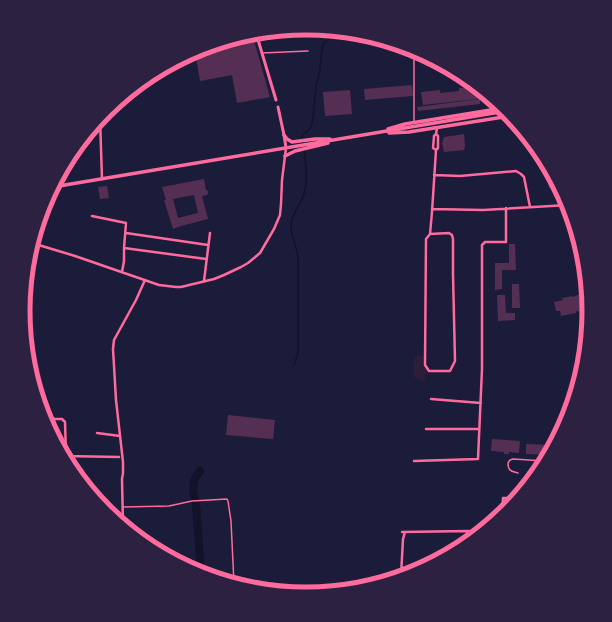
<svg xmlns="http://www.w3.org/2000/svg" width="612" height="622" font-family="'Work Sans',sans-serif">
<rect width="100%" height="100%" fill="#1b1b3a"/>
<path fill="#2a1e3b" d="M 414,356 L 423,356 L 423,366 L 427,371 L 424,382 L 414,377 Z"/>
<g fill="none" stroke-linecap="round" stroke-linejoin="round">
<path stroke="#12122b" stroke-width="1.5" d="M 303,145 L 302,135 L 309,130 L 312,124 L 313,118 L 316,86 L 320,70 L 321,55 L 323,44 L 335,34 L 336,31
M 294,365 L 298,353 L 298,258 C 297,246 291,237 291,225 C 292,215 298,207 302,199 C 309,183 306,167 304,150"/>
<path stroke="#12122b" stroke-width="8" d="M 200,471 L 194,480 L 193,491 L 196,505 L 201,573"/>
</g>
<path fill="#542f53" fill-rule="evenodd" d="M 353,33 L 361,33 L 377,38 L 353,40 Z
M 254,40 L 270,97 L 237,103 L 232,75 L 200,81 L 195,51 L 201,48 Z
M 469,80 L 478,88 L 479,99 L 423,105 L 421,92 L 440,90 L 440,93 L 459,91 L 459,88 L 465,88 L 465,89 L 470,89 Z
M 412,85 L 413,96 L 365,100 L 364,89 Z
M 350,90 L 352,114 L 325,116 L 323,92 Z
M 480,99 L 480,104 L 418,111 L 417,107 Z
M 464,134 L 465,146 L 464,150 L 444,152 L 442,143 L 444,137 Z
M 548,166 L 554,177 L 545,178 L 543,167 Z
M 204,179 L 206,190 L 208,191 L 208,193 L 207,195 L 202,196 L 208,219 L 181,226 L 173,229 L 164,200 L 166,200 L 162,187 ZM 194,195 L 198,213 L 178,218 L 173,199 Z
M 555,179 L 558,186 L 549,188 L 548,180 Z
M 107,186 L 109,198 L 100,199 L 98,187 Z
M 509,244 L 515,244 L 516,270 L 502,270 L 502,289 L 495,290 L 495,263 L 509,263 Z
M 512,284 L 519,284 L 520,308 L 512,308 Z
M 584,292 L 588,313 L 576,311 L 576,313 L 561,316 L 560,311 L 556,311 L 554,302 L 563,300 L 562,298 L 573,296 L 573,297 Z
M 497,295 L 505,295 L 506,313 L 515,313 L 515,320 L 498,321 Z
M 228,415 L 275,420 L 273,439 L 226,435 Z
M 492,439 L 520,441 L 519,453 L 509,452 L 509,454 L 504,454 L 504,452 L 491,451 Z
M 526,444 L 550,445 L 550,452 L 548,455 L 526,454 Z"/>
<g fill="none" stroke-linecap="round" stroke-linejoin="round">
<path stroke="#ff6b9d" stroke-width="1.5" d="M 414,49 L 414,122
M 262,53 L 308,51
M 518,473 C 511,471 508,471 508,463 L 510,460 L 513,459 L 545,461
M 123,507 L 169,506 L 192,501 L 227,499 L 228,501 L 231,521 L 234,584"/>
<path stroke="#ff6b9d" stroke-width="2.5" d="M 129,92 L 133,93
M 100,118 L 102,179
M 436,150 L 433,148 L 434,136 L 436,134
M 434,175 L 460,176 L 516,171 L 521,174 L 524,177 L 530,207
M 432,209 L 483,210 L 568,205
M 92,216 L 126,223 L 124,248 L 124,261 L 122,272
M 126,233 L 208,245
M 430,234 L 449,233 L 452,235 L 453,239 L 453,274 L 455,361 L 450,371 L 429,371 L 425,365 L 426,239 L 430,234 L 432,212 L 436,150 L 438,148 L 438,136 L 436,134 L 437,128
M 32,243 L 75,256 L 159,285 L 176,287 L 181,287 L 214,279 L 224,275 L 241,267 L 248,263 L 260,253 L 274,229 L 280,215 L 281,204 L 282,180 L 286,148
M 124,248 L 206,259
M 204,281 L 210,233
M 431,399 L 481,403
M 45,419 L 62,419 L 65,422 L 66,456
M 426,429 L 479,429
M 97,433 L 120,436
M 65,456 L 119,457
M 414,461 L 478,459 L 482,369 L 482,245 L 485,242 L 506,242 L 506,208
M 502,515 L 503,498 L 517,498
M 123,525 L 122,479 L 123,473 L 123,462 L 116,400 L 113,349 L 114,340 L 136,300 L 145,280
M 402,532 L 467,531 L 481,532
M 467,543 L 467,531
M 401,576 L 403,539 L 405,532"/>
<path stroke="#ff6b9d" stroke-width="3" d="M 256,33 L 276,100
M 278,107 L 284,135 L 286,148"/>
<path stroke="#ff6b9d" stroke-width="3.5" d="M 388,129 L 405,124 L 503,108
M 389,133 L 409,132 L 510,116
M 284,135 L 287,139 L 292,142 L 315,139 L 330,139
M 285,156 L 295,151 L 328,143
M 53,187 L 506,111"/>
</g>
<path d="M0 0H612V622H0ZM30 311a276 276 0 1 1 552 0a276 276 0 1 1-552 0Z" fill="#2d2142" fill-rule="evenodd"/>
<path fill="none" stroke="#ff6b9d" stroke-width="5" d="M30 311a276 276 0 1 1 552 0a276 276 0 1 1-552 0Z"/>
</svg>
